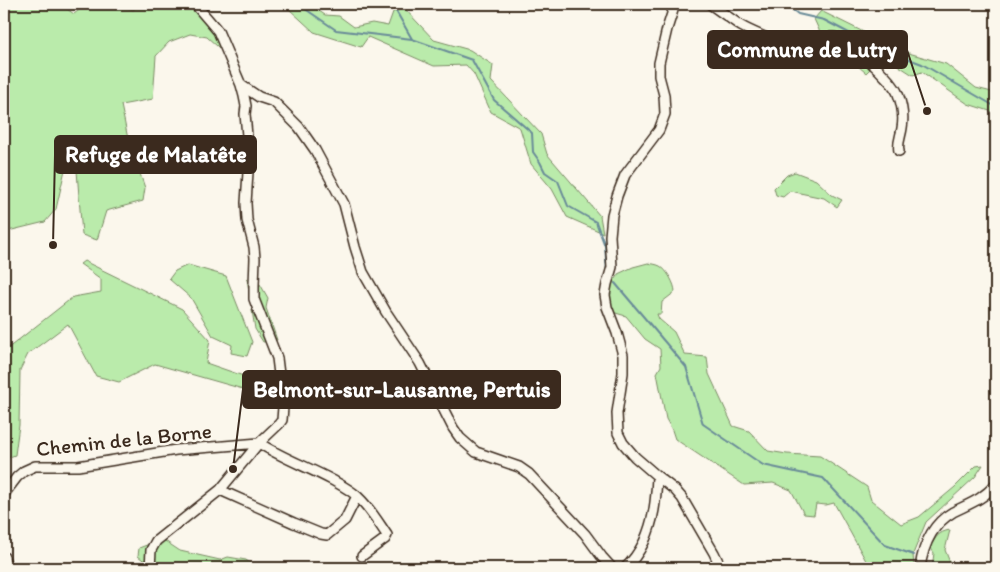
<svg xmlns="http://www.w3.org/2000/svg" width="1000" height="572" font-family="Itim,sans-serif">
<rect width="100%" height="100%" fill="#fbf7ec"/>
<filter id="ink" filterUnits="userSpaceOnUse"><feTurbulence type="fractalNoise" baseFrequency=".02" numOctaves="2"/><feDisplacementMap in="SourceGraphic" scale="10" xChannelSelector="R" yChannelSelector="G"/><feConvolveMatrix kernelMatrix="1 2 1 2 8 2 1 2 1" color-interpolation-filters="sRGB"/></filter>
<g filter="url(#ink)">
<path fill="#baebab" stroke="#7a8a64" d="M 4,4 L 60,4 L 74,14 L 87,4 L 121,4 L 133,10 L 141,4 L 195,4 L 218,31 L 228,56 L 207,37 L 190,34 L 169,42 L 156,56 L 153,99 L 121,105 L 128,139 L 145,188 L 143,201 L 106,211 L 97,240 L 82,235 L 76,158 L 67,161 L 56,209 L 45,222 L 4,232 Z
M 286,4 L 309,4 L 325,15 L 339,16 L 354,27 L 372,23 L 388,26 L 393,12 L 404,8 L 434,40 L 470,50 L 493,65 L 491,81 L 541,134 L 547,154 L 600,216 L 603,233 L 567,217 L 552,189 L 531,164 L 520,128 L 491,112 L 474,74 L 466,65 L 434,66 L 368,37 L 361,47 L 314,32 L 289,9 Z
M 821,11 L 902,51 L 946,64 L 976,88 L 996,93 L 996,113 L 968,104 L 922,72 L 913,75 L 888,59 L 865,53 L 871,68 L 866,73 L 849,58 L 849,45 L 820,37 L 819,30 L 814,19 Z
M 795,172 L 816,180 L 832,195 L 842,200 L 837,207 L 824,198 L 790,191 L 783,197 L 776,195 L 774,188 L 787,175 Z
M 84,261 L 182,309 L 210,340 L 206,363 L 255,380 L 250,391 L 155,364 L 119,382 L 96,376 L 68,324 L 28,354 L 20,370 L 19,425 L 15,455 L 4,459 L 4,342 L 7,349 L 73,297 L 101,292 L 101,279 L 80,264 Z
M 648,263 C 652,264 656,264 660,266 C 667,270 675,284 675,292 L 662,302 L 661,314 L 657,314 L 659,319 L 674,332 L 685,355 L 707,357 L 709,374 L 733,426 L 749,431 L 768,451 L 787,454 L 820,456 L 867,487 L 871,500 L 901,524 L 919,517 L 955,487 L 976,466 L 983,465 L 975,477 L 926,522 L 913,554 L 914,568 L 870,568 L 834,503 L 826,505 L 816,504 L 814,515 L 804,514 L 791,490 L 773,483 L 744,485 L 675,439 L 672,430 L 666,419 L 657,373 L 661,366 L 660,349 L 645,339 L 626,316 L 612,312 L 608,298 L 610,281 L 617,278 L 618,274 L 633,267 Z
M 188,265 L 226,276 L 252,342 L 247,356 L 231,353 L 232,345 L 213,336 L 191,298 L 169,279 L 175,271 Z
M 247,279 L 260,284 L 268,298 L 266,308 L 277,340 L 263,342 L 255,329 Z
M 950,530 L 945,550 L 951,565 L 957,568 L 932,568 L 934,553 L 930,547 C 936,537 938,532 950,530 Z
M 162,539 L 180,551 L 220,560 L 228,557 L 246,560 L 257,568 L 147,568 L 147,563 L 138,556 L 139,548 Z"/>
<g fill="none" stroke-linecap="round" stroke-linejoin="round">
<path stroke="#698b98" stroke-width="2" d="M 298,4 L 336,30 L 412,39
M 392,4 L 412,39 L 472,60 L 494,100 L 532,133 L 533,152 L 540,162 L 545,172 L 558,181 L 568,206 L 596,222 L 605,246 L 607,272
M 785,4 L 798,14 L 824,20 L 870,44 L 922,64 L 996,107
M 615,283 L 686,367 L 703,424 L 763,465 L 823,478 L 885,545 L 914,555
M 933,563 L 937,568"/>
<defs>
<path id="minor" d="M 675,4 L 667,29 L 659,63 L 659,76 L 664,95 L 665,114 L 659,130 L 625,175 L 617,196 L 612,215 L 610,236 L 612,267 L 607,284 L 605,295 L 607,307 L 617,333 L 623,355 L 623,373 L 617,413 L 618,433 L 623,443 L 635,457 L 657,476 L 675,490 L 682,498 L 714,553 L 721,568
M 710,4 C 720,11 731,19 741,26 C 748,30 755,33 762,36 C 769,39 777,43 784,43 C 800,46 817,36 833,37 C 847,38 893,80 898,94 C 902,105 904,117 902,128 C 901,136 897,144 899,151
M 241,85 L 259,97 L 274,102 L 299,127 L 315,150 L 344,204 L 355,247 L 363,272 L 386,312 L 420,363 L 453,428 L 460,438 L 476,452 L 519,467 L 529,474 L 585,534 L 602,557 L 612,568
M 259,443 C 282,458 308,467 332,480 C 341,485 351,490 358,497 C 370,508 378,522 387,535 L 385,539 L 362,556
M 220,490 L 294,523 L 321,534 L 327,535 L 345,520 L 357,496
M 4,494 L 17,477 L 24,471 L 35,466 L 78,466 L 176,450 L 259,443
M 4,557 L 7,568
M 150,568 L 151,550 L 156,541 L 220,490 L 259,443 L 279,424 L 282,420 L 283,407 L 277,358 L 254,299 L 254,285 L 255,258 L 254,247 L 247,220 L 246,203 L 249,157 L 245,114 L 246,106 L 244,96 L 241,85 L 218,31 L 195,4
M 625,568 C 633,561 639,552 644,542 C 654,520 656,501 657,476
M 920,568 C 923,546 932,524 953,512 C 971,503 982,500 996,484"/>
</defs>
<use href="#minor" stroke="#3b2a1e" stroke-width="12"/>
<use href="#minor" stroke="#fbf7ec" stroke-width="9"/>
</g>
</g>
<g text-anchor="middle" stroke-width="5" stroke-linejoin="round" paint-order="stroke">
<g font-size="21" fill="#3b2a1e" stroke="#fbf7ec">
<text transform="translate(124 440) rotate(-6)" y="7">Chemin de la Borne</text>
</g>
</g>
<path fill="none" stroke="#3b2a1e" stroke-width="2" d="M927 111L907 50M53 245L55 155M233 469L243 389"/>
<g fill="#3b2a1e" stroke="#fbf7ec" stroke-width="2">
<circle cx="927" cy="111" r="5"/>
<circle cx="53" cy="245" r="5"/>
<circle cx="233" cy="469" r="5"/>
</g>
<g fill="#3b2a1e" stroke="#3b2a1e" stroke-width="2">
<rect x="708" y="31" width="199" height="37" rx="5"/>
<rect x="55" y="136" width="201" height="37" rx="5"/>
<rect x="243" y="371" width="317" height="37" rx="5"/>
</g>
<g font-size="22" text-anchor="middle" font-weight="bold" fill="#fff">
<text x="807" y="57">Commune de Lutry</text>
<text x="156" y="162">Refuge de Malatête</text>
<text x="402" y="397">Belmont-sur-Lausanne, Pertuis</text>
</g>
<rect width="1000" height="572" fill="none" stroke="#fbf7ec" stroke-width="20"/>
<rect x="10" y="10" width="980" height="552" fill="none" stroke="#3b2a1e" stroke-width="2" filter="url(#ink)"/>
</svg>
